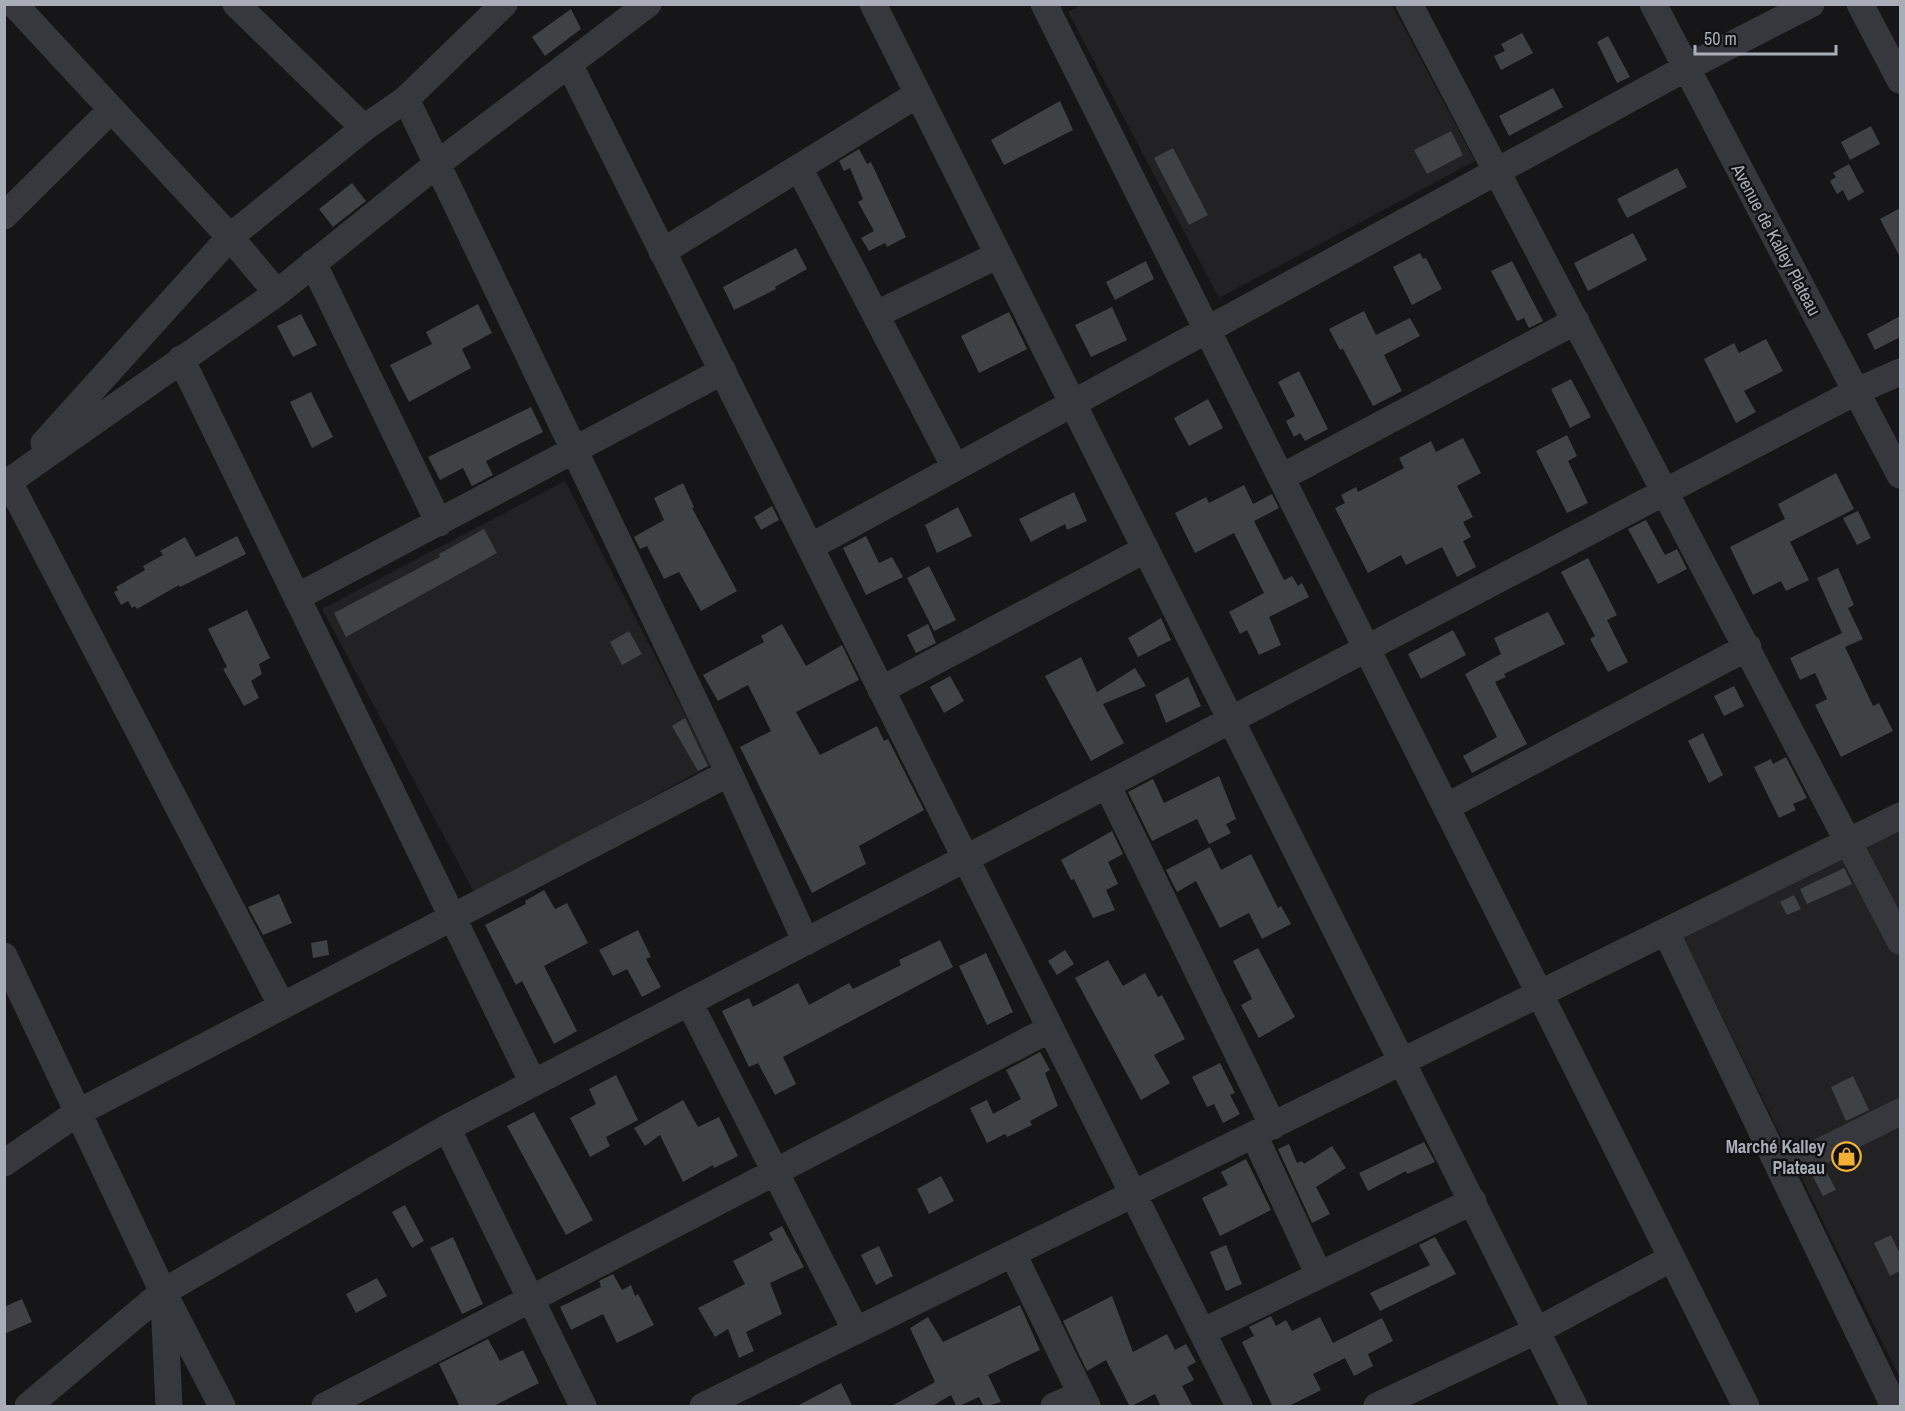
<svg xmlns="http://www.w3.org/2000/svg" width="1905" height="1411" font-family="'Archivo Narrow',sans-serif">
<rect width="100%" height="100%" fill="#161618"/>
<path fill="#222225" d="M 1083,4 L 1392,5 L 1475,161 L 1219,298 L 1068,12 Z
M 565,481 L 711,765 L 475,894 L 322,609 Z
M 1900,828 L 1900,1378 L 1683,937 Z"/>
<path fill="#404145" d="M 571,9 L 581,29 L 545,56 L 532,37 Z
M 1522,33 L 1533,53 L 1501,70 L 1494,56 L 1505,51 L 1501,44 Z
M 1608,36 L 1630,77 L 1617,83 L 1597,42 Z
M 1553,88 L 1563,107 L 1509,136 L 1499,116 Z
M 1060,101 L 1073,130 L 1004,165 L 991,140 Z
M 1871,126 L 1880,144 L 1850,160 L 1841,142 Z
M 1451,131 L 1463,155 L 1427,174 L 1414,150 Z
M 1173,148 L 1208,215 L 1189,225 L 1154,158 Z
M 859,149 L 867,164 L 871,162 L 906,237 L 887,247 L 885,243 L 869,251 L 861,238 L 874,231 L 858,202 L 863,199 L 850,168 L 844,171 L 839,161 Z
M 1849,164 L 1864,192 L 1848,201 L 1843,190 L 1837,194 L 1830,181 L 1836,177 L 1833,173 Z
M 1677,168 L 1687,187 L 1627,218 L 1617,199 Z
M 352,183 L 366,201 L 333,227 L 319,209 Z
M 1900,208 L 1900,257 L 1880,219 Z
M 1633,233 L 1647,260 L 1588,291 L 1574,263 Z
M 796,248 L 807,269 L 775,287 L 776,289 L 734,310 L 723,287 Z
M 1420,253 L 1423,259 L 1426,258 L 1442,289 L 1412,305 L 1393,267 Z
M 1146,261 L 1154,279 L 1115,300 L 1106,282 Z
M 1512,261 L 1543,321 L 1529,328 L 1524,318 L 1517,321 L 1491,271 Z
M 478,304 L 492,333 L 462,349 L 471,368 L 409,402 L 390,365 L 432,344 L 426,332 Z
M 1112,307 L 1127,340 L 1091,357 L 1075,325 Z
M 1364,311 L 1376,335 L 1410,318 L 1420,336 L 1384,355 L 1402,391 L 1373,406 L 1343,349 L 1340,350 L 1329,329 Z
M 1009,312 L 1027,349 L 979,373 L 961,336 Z
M 301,314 L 317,345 L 293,357 L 277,326 Z
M 1900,316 L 1900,337 L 1875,350 L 1867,334 Z
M 1766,339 L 1783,371 L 1744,391 L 1756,412 L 1736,423 L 1704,359 L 1734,343 L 1739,353 Z
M 1299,371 L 1328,429 L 1305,441 L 1300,433 L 1294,437 L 1286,421 L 1295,416 L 1278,382 Z
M 1571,379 L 1591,417 L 1570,428 L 1551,389 Z
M 311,392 L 333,437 L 312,448 L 290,402 Z
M 1208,399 L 1223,428 L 1189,446 L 1174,418 Z
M 531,407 L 543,432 L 486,461 L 493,475 L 472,486 L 463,468 L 440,480 L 428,457 Z
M 1567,435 L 1577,456 L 1568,461 L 1588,503 L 1567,513 L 1536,451 Z
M 1463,438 L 1481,473 L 1457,486 L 1473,517 L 1463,522 L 1471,537 L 1463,541 L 1476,567 L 1457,577 L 1442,547 L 1406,565 L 1401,555 L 1368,573 L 1335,508 L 1345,503 L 1341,495 L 1356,487 L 1358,492 L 1404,468 L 1399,458 L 1431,441 L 1436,452 Z
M 1836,473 L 1854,509 L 1790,542 L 1809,580 L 1786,591 L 1781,581 L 1753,595 L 1730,547 L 1785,519 L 1778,504 Z
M 683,483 L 694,507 L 692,508 L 737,591 L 701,611 L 679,572 L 664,579 L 647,546 L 640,549 L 634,537 L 664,520 L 654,498 Z
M 1244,485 L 1253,504 L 1272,494 L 1279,508 L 1254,521 L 1284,580 L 1292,576 L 1298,586 L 1302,583 L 1309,597 L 1269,617 L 1281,645 L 1259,655 L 1247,630 L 1240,634 L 1229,612 L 1264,593 L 1234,533 L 1195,553 L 1175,513 L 1206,497 L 1209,503 Z
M 1074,492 L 1087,521 L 1067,530 L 1065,524 L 1031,542 L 1019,519 Z
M 772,506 L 779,520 L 761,530 L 754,517 Z
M 958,507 L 972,536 L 937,553 L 925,525 Z
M 1858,511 L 1871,538 L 1857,545 L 1843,518 Z
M 1646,520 L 1665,555 L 1677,549 L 1687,569 L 1658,584 L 1628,529 Z
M 484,529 L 497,553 L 346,637 L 334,613 L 440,557 L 439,554 Z
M 237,536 L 246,554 L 180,587 L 179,585 L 137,609 L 135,606 L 132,608 L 128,601 L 121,605 L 114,592 L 118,590 L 116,587 L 145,570 L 143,566 L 163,555 L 160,551 L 185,537 L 196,557 Z
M 866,536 L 879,563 L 892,557 L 903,577 L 866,595 L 843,548 Z
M 1588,558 L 1617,615 L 1607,620 L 1628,662 L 1608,672 L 1590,639 L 1595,636 L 1561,572 Z
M 929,566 L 956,620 L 934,631 L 907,578 Z
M 1838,568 L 1854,605 L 1848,608 L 1863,639 L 1845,647 L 1873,706 L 1879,703 L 1893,731 L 1841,757 L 1815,705 L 1827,699 L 1815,673 L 1800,680 L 1790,658 L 1842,633 L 1817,578 Z
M 247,610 L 270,658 L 259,664 L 262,674 L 251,681 L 259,698 L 244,706 L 223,669 L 227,667 L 208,629 Z
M 1548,612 L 1565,644 L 1504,674 L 1506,677 L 1495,682 L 1527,744 L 1472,773 L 1463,756 L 1497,737 L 1465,674 L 1501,654 L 1494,638 Z
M 1161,618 L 1171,640 L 1138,657 L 1128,638 Z
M 782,624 L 806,666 L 842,645 L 859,680 L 796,712 L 820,755 L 877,726 L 884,741 L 888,739 L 924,810 L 859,846 L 866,864 L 812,893 L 740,747 L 771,731 L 748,685 L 718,701 L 703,675 L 764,642 L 761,636 Z
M 928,624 L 936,643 L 916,653 L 907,635 Z
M 1453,630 L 1466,655 L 1421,679 L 1408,654 Z
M 629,631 L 642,654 L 622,665 L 610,642 Z
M 1081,657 L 1097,692 L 1135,668 L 1146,686 L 1103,704 L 1124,743 L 1091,761 L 1045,676 Z
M 950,676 L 964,701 L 944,713 L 930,687 Z
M 1188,677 L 1201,706 L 1166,723 L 1155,695 Z
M 1734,686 L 1744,706 L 1724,716 L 1714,696 Z
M 685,718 L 708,766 L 698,771 L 672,726 Z
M 1703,733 L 1723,775 L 1709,783 L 1688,741 Z
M 1786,757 L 1807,798 L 1793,804 L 1796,810 L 1779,818 L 1754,767 L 1771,759 L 1773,764 Z
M 1219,776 L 1236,819 L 1226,824 L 1231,833 L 1209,844 L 1197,819 L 1152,841 L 1128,792 L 1153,779 L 1164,803 Z
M 1112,831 L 1123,854 L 1108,862 L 1118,884 L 1106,890 L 1115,910 L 1093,918 L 1074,879 L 1071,880 L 1061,860 Z
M 1210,847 L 1221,870 L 1251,854 L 1278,908 L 1281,906 L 1291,924 L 1262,939 L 1249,913 L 1220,928 L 1196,881 L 1177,892 L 1166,870 Z
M 1844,868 L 1852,884 L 1807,904 L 1800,889 Z
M 544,890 L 555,909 L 567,903 L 588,943 L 544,966 L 577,1031 L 554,1044 L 522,981 L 516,985 L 485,925 L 526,904 L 525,901 Z
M 279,894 L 292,923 L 263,935 L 248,907 Z
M 1794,895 L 1801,909 L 1787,915 L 1780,902 Z
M 638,930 L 651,957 L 646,959 L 661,987 L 642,997 L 627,969 L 613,976 L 599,950 Z
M 327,940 L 329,955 L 313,958 L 311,943 Z
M 940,940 L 953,967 L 783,1057 L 796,1084 L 775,1095 L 758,1063 L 749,1067 L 722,1011 L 749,998 L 753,1007 L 798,983 L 809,1005 L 849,983 L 853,989 L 901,965 L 899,960 Z
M 1258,948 L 1295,1017 L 1259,1038 L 1241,1005 L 1252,999 L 1233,961 Z
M 1065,950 L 1074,964 L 1057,975 L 1048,961 Z
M 986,953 L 1013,1012 L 987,1025 L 959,966 Z
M 1108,960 L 1123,986 L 1145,973 L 1158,997 L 1162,995 L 1185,1039 L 1154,1055 L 1170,1083 L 1141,1100 L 1075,978 Z
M 1040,1052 L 1050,1070 L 1045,1073 L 1058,1106 L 1030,1121 L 1032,1125 L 1007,1137 L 1005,1134 L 987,1143 L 970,1108 L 987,1100 L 993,1114 L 1021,1099 L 1006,1070 Z
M 1220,1063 L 1235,1093 L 1230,1095 L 1240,1114 L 1223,1123 L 1214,1104 L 1207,1107 L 1192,1077 Z
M 616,1075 L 638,1120 L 606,1137 L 610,1146 L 590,1157 L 570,1118 L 596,1104 L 589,1089 Z
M 1853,1076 L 1869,1110 L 1846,1121 L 1831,1087 Z
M 683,1100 L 698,1127 L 719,1117 L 738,1156 L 714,1168 L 713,1165 L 683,1182 L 660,1135 L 645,1146 L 634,1128 Z
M 534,1112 L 593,1220 L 566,1235 L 507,1126 Z
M 1424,1142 L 1435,1162 L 1407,1174 L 1406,1171 L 1368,1191 L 1359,1173 Z
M 1289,1144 L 1297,1163 L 1302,1161 L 1304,1164 L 1332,1146 L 1346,1168 L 1316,1187 L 1330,1214 L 1312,1223 L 1278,1149 Z
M 1246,1159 L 1271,1210 L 1220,1236 L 1202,1198 L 1228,1185 L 1221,1172 Z
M 1824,1167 L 1836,1190 L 1823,1196 L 1811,1173 Z
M 941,1176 L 954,1201 L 929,1214 L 917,1189 Z
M 405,1205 L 424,1241 L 412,1248 L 392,1212 Z
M 782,1226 L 804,1267 L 770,1283 L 782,1314 L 746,1332 L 754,1351 L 739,1358 L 728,1329 L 715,1337 L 698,1308 L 745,1284 L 733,1261 L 773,1240 L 769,1233 Z
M 1891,1235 L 1900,1254 L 1900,1271 L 1890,1276 L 1874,1243 Z
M 453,1237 L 483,1304 L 462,1314 L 430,1248 Z
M 1435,1237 L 1456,1274 L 1380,1311 L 1370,1293 L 1430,1265 L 1419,1245 Z
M 1226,1245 L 1242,1284 L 1226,1291 L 1210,1252 Z
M 879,1246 L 893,1276 L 876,1285 L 861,1255 Z
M 613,1274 L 622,1290 L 631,1285 L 635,1296 L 638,1294 L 654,1325 L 617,1343 L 603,1314 L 571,1330 L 560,1307 L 601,1287 L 599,1281 Z
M 377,1278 L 387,1296 L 356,1313 L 346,1294 Z
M 1112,1296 L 1133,1352 L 1167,1334 L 1175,1350 L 1186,1344 L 1196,1362 L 1187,1367 L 1194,1380 L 1182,1386 L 1193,1407 L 1161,1407 L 1155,1394 L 1130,1407 L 1106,1360 L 1087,1371 L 1063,1321 Z
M 22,1299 L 32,1322 L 4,1334 L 4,1307 Z
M 1020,1305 L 1040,1350 L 988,1375 L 1001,1402 L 984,1407 L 979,1397 L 957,1407 L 951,1395 L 931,1407 L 890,1407 L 935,1382 L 910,1328 L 928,1317 L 943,1342 Z
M 1271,1316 L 1276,1326 L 1286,1320 L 1292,1331 L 1320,1317 L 1333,1343 L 1382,1318 L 1393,1341 L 1368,1354 L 1373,1366 L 1354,1376 L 1345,1358 L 1313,1374 L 1321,1390 L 1287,1407 L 1273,1407 L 1242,1342 L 1254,1336 L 1249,1327 Z
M 488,1339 L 500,1361 L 523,1350 L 539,1383 L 492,1407 L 460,1407 L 439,1364 Z
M 841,1383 L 853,1407 L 795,1407 Z"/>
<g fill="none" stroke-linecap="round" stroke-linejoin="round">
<path stroke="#37383d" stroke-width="27" d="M 14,4 L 230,237 L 277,293
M 236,4 L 364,128
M 873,4 L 1574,1406
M 1044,4 L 1746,1406
M 1409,4 L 1900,941
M 1653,4 L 1900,475
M 1860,4 L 1900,80
M 569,64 L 1239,1406
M 406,99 L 729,773 L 806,942
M 799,168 L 955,467
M 4,216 L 110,111
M 662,252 L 918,94
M 313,263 L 439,523
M 877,314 L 998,255
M 181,359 L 533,1083
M 44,443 L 230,237 L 364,128 L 406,99 L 504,4
M 1282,477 L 1576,321
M 9,482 L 282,1006
M 4,485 L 277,293 L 437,164 L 648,4
M 810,547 L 1686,68 L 1811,4
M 297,597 L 723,371
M 881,690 L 1146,549
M 1107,785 L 1855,392 L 1900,372
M 1446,807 L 1748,647
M 1666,932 L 1894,1406
M 4,956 L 163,1292 L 222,1406
M 690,1004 L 856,1331
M 447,1128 L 583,1406
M 1254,1135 L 1319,1275
M 4,1163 L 77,1113 L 729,773
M 1781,1171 L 1900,1112
M 1013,1254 L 1087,1406
M 164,1302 L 169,1406
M 1202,1332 L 1473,1201
M 28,1406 L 163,1292 L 447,1128 L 1107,785 L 1273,1126
M 325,1406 L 1050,1029
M 703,1406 L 1900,816
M 1054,1406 L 1081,1394
M 1377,1406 L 1538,1330 L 1672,1258"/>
</g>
<defs>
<symbol id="shop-ring" viewBox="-11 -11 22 22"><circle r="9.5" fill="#111113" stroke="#f2b134" stroke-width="1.5"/><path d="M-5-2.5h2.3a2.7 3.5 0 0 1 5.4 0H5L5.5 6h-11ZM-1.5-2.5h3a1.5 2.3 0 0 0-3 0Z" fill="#f2b134"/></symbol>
</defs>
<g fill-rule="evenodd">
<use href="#shop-ring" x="1830" y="1140" width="33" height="33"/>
</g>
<g text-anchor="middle" stroke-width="5" stroke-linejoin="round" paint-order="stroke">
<g font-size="18" fill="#a8adb8" stroke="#111113">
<text transform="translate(1776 240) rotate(62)" y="6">Avenue de Kalley Plateau</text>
</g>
<g font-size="18" font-weight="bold" fill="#a8adb8" stroke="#111113" text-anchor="end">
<text x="1825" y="1153">Marché Kalley<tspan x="1825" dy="21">Plateau</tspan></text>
</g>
</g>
<rect width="1905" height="1411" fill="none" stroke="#a8adb8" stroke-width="12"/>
<path d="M1695 45v9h141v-9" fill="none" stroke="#a8adb8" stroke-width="3"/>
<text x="1704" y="45" font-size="18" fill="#a8adb8" stroke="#111113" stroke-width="4.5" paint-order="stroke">50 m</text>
</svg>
